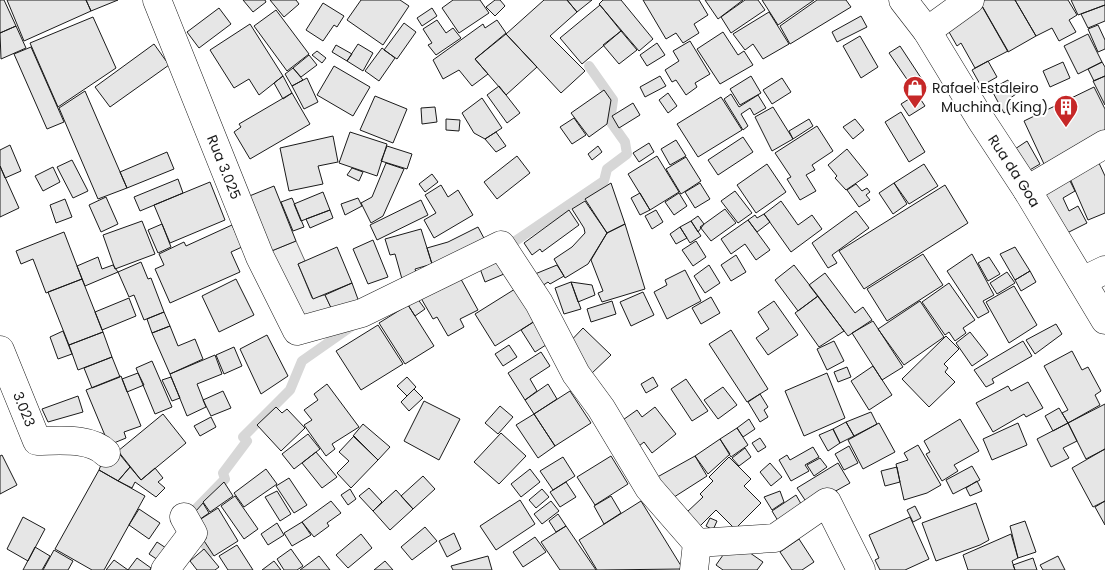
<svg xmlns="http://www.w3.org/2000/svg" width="1105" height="570" font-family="Poppins,sans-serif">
<rect width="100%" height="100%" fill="#fff"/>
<path fill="#ededed" stroke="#6a6a6a" d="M 296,241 L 305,261 L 298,264 L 312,298 L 325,295 L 333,312 L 306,317 L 296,309 L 269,252 Z"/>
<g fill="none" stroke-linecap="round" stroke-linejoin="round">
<path stroke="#d7d7d7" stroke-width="10" d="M 505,248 L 604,181 L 607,169 L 627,154 L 625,142 L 610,121 L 613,100 L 589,66
M 187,518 L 225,479 L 223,473 L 247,441 L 243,437 L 290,390 L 302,361 L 352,326
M 197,533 L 210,552"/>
</g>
<path fill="#e6e6e6" stroke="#1a1a1a" d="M 0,0 L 4,0 L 16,26 L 0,33 Z
M 7,0 L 86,0 L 91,11 L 24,41 Z
M 86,0 L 118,0 L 91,11 Z
M 243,0 L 265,0 L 266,2 L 253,12 Z
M 270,0 L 296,0 L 299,4 L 284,17 Z
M 361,0 L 400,0 L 409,6 L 383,45 L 347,20 Z
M 453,0 L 480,0 L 489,13 L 459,33 L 442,8 Z
M 495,0 L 500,0 L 505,6 L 495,16 L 486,7 Z
M 544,0 L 567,0 L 577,12 L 550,36 L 585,71 L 561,93 L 506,34 Z
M 567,0 L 592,0 L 577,12 Z
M 603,0 L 621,0 L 653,39 L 639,51 L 599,4 Z
M 643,0 L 699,0 L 708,15 L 694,24 L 699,33 L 683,43 L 676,33 L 666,39 Z
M 705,0 L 743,0 L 718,19 Z
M 745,0 L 758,0 L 765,10 L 731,33 L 721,17 Z
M 762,0 L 814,0 L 778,25 Z
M 817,0 L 846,0 L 851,7 L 790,44 L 780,26 Z
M 982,0 L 1015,0 L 1036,36 L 1008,52 L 979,1 Z
M 1015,0 L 1068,0 L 1077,15 L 1069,20 L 1076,32 L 1059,41 L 1052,28 L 1036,36 Z
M 1071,0 L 1105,0 L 1105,5 L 1078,15 Z
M 323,3 L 344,16 L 337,27 L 334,25 L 323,41 L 306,30 Z
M 981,4 L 1008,51 L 975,68 L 961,43 L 957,46 L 945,25 Z
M 600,5 L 621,31 L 582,64 L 560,38 Z
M 1105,5 L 1105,21 L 1088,28 L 1081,14 Z
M 219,8 L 231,24 L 199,48 L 187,32 Z
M 432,8 L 437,16 L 422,26 L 417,18 Z
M 276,10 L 309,54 L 287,71 L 254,26 Z
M 769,12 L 789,44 L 763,59 L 753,44 L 745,50 L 733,34 Z
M 861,16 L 867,27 L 837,42 L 832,32 Z
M 93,17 L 116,68 L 58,107 L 30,43 Z
M 437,20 L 446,33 L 453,28 L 461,38 L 436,55 L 428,45 L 432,43 L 423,29 Z
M 497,20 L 506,33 L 475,59 L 488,74 L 472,86 L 459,70 L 443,79 L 433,60 L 483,24 L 485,28 Z
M 404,23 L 416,32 L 397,59 L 384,50 Z
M 250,24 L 283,76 L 259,95 L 249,79 L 234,88 L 210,50 Z
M 1098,25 L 1105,40 L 1105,49 L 1098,52 L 1088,29 Z
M 16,26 L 26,48 L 1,59 L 0,33 Z
M 621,31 L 637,50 L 619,64 L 603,45 Z
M 723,32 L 738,55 L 744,51 L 753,65 L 720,84 L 697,49 Z
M 506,34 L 537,67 L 506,95 L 475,59 Z
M 1088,34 L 1102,62 L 1078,74 L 1064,46 Z
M 860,36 L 878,67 L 861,78 L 843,46 Z
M 690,41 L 710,74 L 695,83 L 697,87 L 686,95 L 676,80 L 672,82 L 665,70 L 679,61 L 673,51 Z
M 657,43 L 665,55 L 647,66 L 640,55 Z
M 154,44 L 169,65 L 110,107 L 95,87 Z
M 358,44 L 373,53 L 363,71 L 347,61 Z
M 336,45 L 352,54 L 347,61 L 332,52 Z
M 900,46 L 927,87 L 917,94 L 889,53 Z
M 31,47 L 64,122 L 47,129 L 14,54 Z
M 382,48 L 395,58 L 379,81 L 365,71 Z
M 317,51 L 326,58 L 322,63 L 312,55 Z
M 309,55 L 317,65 L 301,77 L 293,68 Z
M 988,61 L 997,77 L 981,86 L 972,70 Z
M 1063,62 L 1070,78 L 1050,87 L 1043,71 Z
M 1102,62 L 1105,67 L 1105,76 L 1094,81 L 1088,69 Z
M 334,66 L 370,87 L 353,116 L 317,95 Z
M 293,68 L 303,80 L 292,86 L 285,74 Z
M 283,76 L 292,93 L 283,99 L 274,83 Z
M 660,76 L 666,86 L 645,97 L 640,87 Z
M 751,76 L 761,93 L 740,105 L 730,89 Z
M 1105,76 L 1105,105 L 1093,81 Z
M 307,78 L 318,102 L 304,109 L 292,86 Z
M 782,78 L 791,92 L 772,104 L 763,90 Z
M 1008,80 L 1016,94 L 1009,99 L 1013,107 L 1004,113 L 991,89 Z
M 499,86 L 520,113 L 507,123 L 487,95 Z
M 1094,87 L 1105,109 L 1105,134 L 1044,164 L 1024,121 Z
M 604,90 L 611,100 L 607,124 L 589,137 L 571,113 Z
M 85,91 L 127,188 L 98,199 L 59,108 Z
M 292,93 L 310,124 L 250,159 L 234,132 L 241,127 L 239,124 Z
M 668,93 L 677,106 L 668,113 L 659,100 Z
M 731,94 L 739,107 L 758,95 L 766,108 L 754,115 L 750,108 L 741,114 L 748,126 L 743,130 L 724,99 Z
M 917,94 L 925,106 L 909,116 L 901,104 Z
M 375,96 L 407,109 L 393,143 L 360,130 Z
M 721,97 L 742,130 L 698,157 L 677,124 Z
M 482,98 L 502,128 L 485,139 L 474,133 L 462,113 Z
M 633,103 L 640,115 L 619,128 L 612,116 Z
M 435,107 L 437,122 L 422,124 L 421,108 Z
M 773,107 L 793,139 L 772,151 L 755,117 Z
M 901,112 L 925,152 L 909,162 L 885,122 Z
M 574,118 L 586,135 L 572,144 L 560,127 Z
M 446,119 L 460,120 L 459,131 L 446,130 Z
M 809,119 L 813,126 L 793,139 L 789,131 Z
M 855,119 L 864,130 L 853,139 L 843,127 Z
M 817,126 L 833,151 L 812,165 L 815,170 L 806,175 L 816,191 L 800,200 L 787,179 L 791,177 L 775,153 Z
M 350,132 L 387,144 L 377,176 L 339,163 Z
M 496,132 L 506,146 L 496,152 L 485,139 Z
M 333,136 L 338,162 L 318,166 L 323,184 L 289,191 L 280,148 Z
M 743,137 L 753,152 L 718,175 L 708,160 Z
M 676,140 L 686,156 L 670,165 L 661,149 Z
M 1027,141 L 1040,164 L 1028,171 L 1015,149 Z
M 649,143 L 654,152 L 639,162 L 633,153 Z
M 10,145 L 21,171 L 5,178 L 0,166 L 0,150 Z
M 387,146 L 412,154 L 407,169 L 381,161 Z
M 598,146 L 602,152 L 592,160 L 588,154 Z
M 847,149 L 868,175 L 846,190 L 835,178 L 837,176 L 828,165 Z
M 167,152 L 174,169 L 127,188 L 120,172 Z
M 517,156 L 530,173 L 497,199 L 484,182 Z
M 657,156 L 679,192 L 650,210 L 628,174 Z
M 686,157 L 701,181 L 681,194 L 666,169 Z
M 72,160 L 88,191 L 73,198 L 57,167 Z
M 1098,161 L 1105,176 L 1105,213 L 1088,220 L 1068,174 Z
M 386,163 L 404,169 L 383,216 L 371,223 L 361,203 L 372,197 Z
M 767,164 L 786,192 L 756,213 L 737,185 Z
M 924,164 L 938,186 L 909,204 L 894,183 Z
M 0,166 L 19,208 L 0,217 Z
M 53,167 L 60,182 L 43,191 L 35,176 Z
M 352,168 L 363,172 L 359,181 L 347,175 Z
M 432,174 L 438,182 L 425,192 L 419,184 Z
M 1068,177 L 1075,191 L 1063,198 L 1069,211 L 1078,206 L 1087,223 L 1063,235 L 1040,190 Z
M 178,179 L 183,193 L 140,211 L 134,197 Z
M 210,182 L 225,220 L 170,243 L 154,205 Z
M 611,183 L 625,224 L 607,233 L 585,199 Z
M 700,183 L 710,199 L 695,208 L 685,192 Z
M 894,183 L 907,204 L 893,214 L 879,193 Z
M 856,184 L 862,191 L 867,188 L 870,192 L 866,195 L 870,200 L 859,207 L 847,190 Z
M 441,185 L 448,197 L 458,190 L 473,215 L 434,238 L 424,220 L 436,213 L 425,195 Z
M 945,185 L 968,223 L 864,289 L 839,251 Z
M 274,186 L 296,241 L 269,252 L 247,197 Z
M 735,191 L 752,213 L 738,223 L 721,201 Z
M 323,192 L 330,210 L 301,221 L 294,204 Z
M 640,193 L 650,210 L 640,215 L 631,198 Z
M 679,193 L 687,206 L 674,215 L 665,202 Z
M 106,197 L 118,224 L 101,232 L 89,205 Z
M 292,198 L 304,227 L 293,231 L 281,202 Z
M 358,198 L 362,206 L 345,215 L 341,204 Z
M 65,199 L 72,217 L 56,223 L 50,205 Z
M 421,200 L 428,215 L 377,240 L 370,225 Z
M 585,201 L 607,233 L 588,264 L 565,278 L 554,259 L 572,247 L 585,233 L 584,228 L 572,209 Z
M 781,201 L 798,225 L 812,215 L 822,229 L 791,252 L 764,214 Z
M 725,209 L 736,223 L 711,241 L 700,227 Z
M 330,210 L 333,218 L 310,228 L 306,219 Z
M 569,210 L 579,225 L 542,252 L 540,249 L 532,255 L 524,243 Z
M 656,210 L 663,222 L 652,229 L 645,216 Z
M 856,211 L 869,228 L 832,255 L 837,263 L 828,268 L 812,243 Z
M 764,214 L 770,222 L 757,232 L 748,220 L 755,215 L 757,218 Z
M 698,216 L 704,224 L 698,232 L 691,221 Z
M 748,220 L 770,250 L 756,260 L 745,244 L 731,254 L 721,239 Z
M 142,221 L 155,254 L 115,269 L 103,235 Z
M 691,221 L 701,236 L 690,243 L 680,227 Z
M 162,224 L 171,247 L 158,253 L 148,230 Z
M 625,224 L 645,289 L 602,302 L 598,293 L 603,291 L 591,260 L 607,233 Z
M 232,225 L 242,247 L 231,252 L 240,272 L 170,303 L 155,269 L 164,265 L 159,254 L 184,242 L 186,246 Z
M 478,227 L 486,242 L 432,264 L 427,248 L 448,242 Z
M 680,227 L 687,238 L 676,244 L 670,234 Z
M 421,229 L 432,264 L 415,269 L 417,275 L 402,279 L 395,254 L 390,255 L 385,239 Z
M 64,232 L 82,279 L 46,293 L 33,259 L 21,264 L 16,251 Z
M 373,240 L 388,277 L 368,284 L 353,249 Z
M 696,241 L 706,257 L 693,266 L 682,250 Z
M 337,247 L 352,283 L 313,299 L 298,264 Z
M 1015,247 L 1030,271 L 1015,280 L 1000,254 Z
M 923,254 L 943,285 L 887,321 L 867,289 Z
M 972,254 L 994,295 L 983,301 L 989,312 L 978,318 L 947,271 Z
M 736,255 L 746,272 L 731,281 L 721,265 Z
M 98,257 L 102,269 L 113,265 L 118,272 L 85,286 L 77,266 Z
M 989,257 L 1000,274 L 988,281 L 978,263 Z
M 498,259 L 504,274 L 485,282 L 479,266 Z
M 141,262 L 148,279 L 151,278 L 164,312 L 144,320 L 134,295 L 129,297 L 118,272 Z
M 557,265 L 564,276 L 550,284 L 548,282 L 542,286 L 535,274 Z
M 709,265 L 720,283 L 705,293 L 694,276 Z
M 794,265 L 818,296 L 798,311 L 775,280 Z
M 685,270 L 701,301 L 667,319 L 654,292 L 667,285 L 665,280 Z
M 1030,271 L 1036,282 L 1021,291 L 1015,280 Z
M 457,272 L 478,310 L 460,319 L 464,327 L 448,336 L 437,317 L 433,319 L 418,293 Z
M 1007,272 L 1015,283 L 997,294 L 990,283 Z
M 825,273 L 855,313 L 863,307 L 872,320 L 848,336 L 809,285 Z
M 82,279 L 103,332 L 69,345 L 48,292 Z
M 236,279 L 254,315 L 219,332 L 202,296 Z
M 571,282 L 581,309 L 564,314 L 555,288 Z
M 571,282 L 592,285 L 595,295 L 578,302 Z
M 352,283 L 359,302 L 333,312 L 325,295 Z
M 949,283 L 975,320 L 963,328 L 966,333 L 955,341 L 949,332 L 945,335 L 922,302 Z
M 1014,286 L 1037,325 L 1009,343 L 986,302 Z
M 515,289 L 535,321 L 495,346 L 475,314 Z
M 643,292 L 654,315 L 631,326 L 620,302 Z
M 818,296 L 844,331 L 819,347 L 795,313 Z
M 711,297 L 720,313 L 701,324 L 692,308 Z
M 129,298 L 136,316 L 102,330 L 95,312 Z
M 417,298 L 425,309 L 415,316 L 408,305 Z
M 612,301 L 616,314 L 591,322 L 587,309 Z
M 774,301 L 798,335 L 768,355 L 756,338 L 769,329 L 758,312 Z
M 920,301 L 944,337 L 904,365 L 878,329 Z
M 408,305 L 434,346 L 405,364 L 379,323 Z
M 164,312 L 170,326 L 152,333 L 147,319 Z
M 535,321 L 549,343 L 535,352 L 521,330 Z
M 873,321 L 903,367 L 882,380 L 852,333 Z
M 1056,324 L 1062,334 L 1035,354 L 1026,340 Z
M 378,325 L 403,364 L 361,390 L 336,351 Z
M 170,326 L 178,346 L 195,339 L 203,359 L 170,374 L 152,333 Z
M 583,328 L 611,355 L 591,374 L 564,348 Z
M 731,330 L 768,389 L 747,402 L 709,344 Z
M 63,331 L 72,354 L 58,359 L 50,337 Z
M 103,332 L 112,357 L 78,370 L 69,345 Z
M 970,332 L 988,355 L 972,366 L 956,343 Z
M 267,335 L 288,376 L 261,394 L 240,349 Z
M 946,336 L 959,349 L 944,364 L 948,368 L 945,372 L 955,382 L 929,407 L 902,379 Z
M 834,341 L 844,361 L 827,370 L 817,349 Z
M 1023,341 L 1032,356 L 992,379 L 994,383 L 986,387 L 974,370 Z
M 509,345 L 517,357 L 503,366 L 495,354 Z
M 234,347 L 242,366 L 224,374 L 216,355 Z
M 1072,351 L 1082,370 L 1088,367 L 1101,391 L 1095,395 L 1100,405 L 1068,423 L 1062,413 L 1068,410 L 1044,366 Z
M 541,352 L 550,366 L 530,379 L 537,391 L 525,400 L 508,373 Z
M 215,355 L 222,374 L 197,384 L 206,407 L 187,416 L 170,374 Z
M 112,357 L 120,377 L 92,388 L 84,368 Z
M 152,361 L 172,407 L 155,414 L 136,368 Z
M 873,366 L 892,395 L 869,410 L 851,381 Z
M 847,367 L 851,377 L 838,382 L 834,372 Z
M 138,373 L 144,385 L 127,392 L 122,379 Z
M 827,373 L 845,418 L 804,436 L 785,391 Z
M 121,376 L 141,426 L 124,432 L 126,438 L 109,445 L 86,390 Z
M 171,377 L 180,398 L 172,401 L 162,380 Z
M 407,377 L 416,387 L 407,396 L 397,386 Z
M 653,377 L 658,386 L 646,393 L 641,384 Z
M 686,379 L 708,411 L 692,421 L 671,389 Z
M 1028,382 L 1043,408 L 1026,417 L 1024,414 L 993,432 L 976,403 L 1008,386 L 1011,391 Z
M 327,384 L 359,427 L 332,444 L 335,449 L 326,456 L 304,425 L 312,420 L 304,410 L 318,400 L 314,394 Z
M 548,384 L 557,399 L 534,414 L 525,400 Z
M 723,387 L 737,405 L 718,419 L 704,400 Z
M 414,389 L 423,398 L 409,411 L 401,402 Z
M 223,391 L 231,408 L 211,416 L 203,400 Z
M 570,391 L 591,423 L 555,446 L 534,414 Z
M 760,394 L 768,407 L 764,410 L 768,417 L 760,422 L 748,402 Z
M 78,396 L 83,412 L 48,422 L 42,409 Z
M 424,401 L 460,419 L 439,460 L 404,441 Z
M 1105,404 L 1105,449 L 1086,459 L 1068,423 Z
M 500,406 L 513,417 L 498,434 L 485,423 Z
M 276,407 L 282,413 L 287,409 L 305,428 L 281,451 L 257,425 Z
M 655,407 L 676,434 L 652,453 L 644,442 L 639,446 L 620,422 L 637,410 L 642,417 Z
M 1059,408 L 1068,423 L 1053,431 L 1045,416 Z
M 871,412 L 877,424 L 854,436 L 846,422 Z
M 163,414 L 186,443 L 141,480 L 118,451 Z
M 534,414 L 555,446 L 538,458 L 516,425 Z
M 211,417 L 216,427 L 200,436 L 194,426 Z
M 749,419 L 755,429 L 743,437 L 737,428 Z
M 960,419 L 979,451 L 954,465 L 958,471 L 942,481 L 926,454 L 930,452 L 924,441 Z
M 846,422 L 854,436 L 840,443 L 833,429 Z
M 879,423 L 895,452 L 863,469 L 848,440 Z
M 1018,423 L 1027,445 L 992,460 L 983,439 Z
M 1068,423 L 1077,441 L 1063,448 L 1069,458 L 1051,467 L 1037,439 Z
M 363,424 L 390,447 L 378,460 L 353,436 Z
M 737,428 L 748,445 L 731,457 L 720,439 Z
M 833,429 L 840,443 L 828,451 L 819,435 Z
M 501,433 L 526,456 L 499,484 L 474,462 Z
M 308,434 L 320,449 L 294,469 L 282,454 Z
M 354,436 L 378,460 L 351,488 L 337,473 L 349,461 L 339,452 Z
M 760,438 L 766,447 L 758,452 L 752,443 Z
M 720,439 L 730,454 L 708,474 L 695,456 Z
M 918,445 L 941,485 L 927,493 L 904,500 L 896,464 L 908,460 L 904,453 Z
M 849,446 L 858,463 L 844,470 L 835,454 Z
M 813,447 L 819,457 L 805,465 L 809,471 L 791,481 L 779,460 L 787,455 L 790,460 Z
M 745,448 L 751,457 L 739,466 L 732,458 Z
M 1105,449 L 1105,501 L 1093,507 L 1072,468 Z
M 117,451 L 130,467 L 118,481 L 99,470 L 102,462 Z
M 316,452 L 337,477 L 322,488 L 302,463 Z
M 2,455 L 17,485 L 0,494 L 0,456 Z
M 611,456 L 628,484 L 595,505 L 577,477 Z
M 695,456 L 707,476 L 671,499 L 652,480 Z
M 563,457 L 575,476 L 553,490 L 540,471 Z
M 729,457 L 751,479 L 744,486 L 761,503 L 735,529 L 716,510 L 699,527 L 686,513 L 703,497 L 700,494 L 713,481 L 709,477 Z
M 820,458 L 827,467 L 814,476 L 807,465 Z
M 770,463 L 782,477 L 771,486 L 760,472 Z
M 838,463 L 850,483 L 809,506 L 797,488 Z
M 972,466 L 980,480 L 953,494 L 946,480 Z
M 130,467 L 141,480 L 155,468 L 163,478 L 158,482 L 165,488 L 156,497 L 135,482 L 132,488 L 118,481 Z
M 897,467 L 900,482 L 885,486 L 881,471 Z
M 266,469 L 277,484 L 244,507 L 234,493 Z
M 530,469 L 540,482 L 521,497 L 511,484 Z
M 99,470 L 145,496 L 104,570 L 92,570 L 55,549 Z
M 423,476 L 435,489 L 413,509 L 401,496 Z
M 289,478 L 307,505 L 294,513 L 276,486 Z
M 977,481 L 982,491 L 970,496 L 966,488 Z
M 224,482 L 233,496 L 210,512 L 203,502 Z
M 566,482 L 576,497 L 560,507 L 550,492 Z
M 369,488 L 382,502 L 373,511 L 359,496 Z
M 350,489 L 356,499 L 348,505 L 341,495 Z
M 542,489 L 549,497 L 536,508 L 529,500 Z
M 396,490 L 413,509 L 390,530 L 373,511 Z
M 277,491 L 291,514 L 280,521 L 265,497 Z
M 780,491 L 784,502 L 772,510 L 764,497 Z
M 796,495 L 804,509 L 780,524 L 772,511 Z
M 235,496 L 258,529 L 244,539 L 221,506 Z
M 611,496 L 621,513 L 604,524 L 594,506 Z
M 520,500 L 535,524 L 496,550 L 480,526 Z
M 331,501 L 341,513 L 327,523 L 329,526 L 314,537 L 302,522 Z
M 551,501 L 559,511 L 542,524 L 534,514 Z
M 641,501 L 683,569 L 597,570 L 579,540 Z
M 1105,501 L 1105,525 L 1095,507 Z
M 203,503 L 209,513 L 193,524 L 189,519 Z
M 976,503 L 989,540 L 980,545 L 936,561 L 922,523 Z
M 915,506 L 921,518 L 913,522 L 907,510 Z
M 218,508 L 238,541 L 214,556 L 193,524 Z
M 139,509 L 160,523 L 149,539 L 129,525 Z
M 558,514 L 566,526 L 556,532 L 549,521 Z
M 23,517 L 45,529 L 28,561 L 7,549 Z
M 910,517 L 929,559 L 905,570 L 880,570 L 875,560 L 879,558 L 869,535 Z
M 710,518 L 717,521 L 713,530 L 706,526 Z
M 1025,521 L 1036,552 L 1018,558 L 1010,526 Z
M 302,522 L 311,535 L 292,546 L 284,533 Z
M 277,523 L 284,535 L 268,545 L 261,534 Z
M 566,526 L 596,570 L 560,570 L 541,542 Z
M 425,527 L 437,541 L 412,560 L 401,547 Z
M 454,533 L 461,549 L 447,557 L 439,541 Z
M 361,534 L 372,548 L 348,568 L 336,555 Z
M 1011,534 L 1018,558 L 1012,561 L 1015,570 L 968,570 L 963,555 Z
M 535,537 L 546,552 L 523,567 L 513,552 Z
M 799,539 L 814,562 L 802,570 L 792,570 L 780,552 Z
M 733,541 L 763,562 L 757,570 L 723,570 L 716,565 Z
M 157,542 L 166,548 L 158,560 L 149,554 Z
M 237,545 L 253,570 L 228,570 L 219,556 Z
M 35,547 L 50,556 L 42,570 L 23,570 Z
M 204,549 L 219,567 L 215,570 L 197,570 L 190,561 Z
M 291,549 L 303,566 L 297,570 L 284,570 L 277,559 Z
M 54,550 L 73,561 L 68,570 L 43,570 Z
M 319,556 L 330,570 L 300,570 Z
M 488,556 L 492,570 L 453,570 L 451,566 Z
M 1058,556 L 1065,570 L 1043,570 L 1040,565 Z
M 137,558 L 151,568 L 150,570 L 128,570 Z
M 1033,558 L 1037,570 L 1015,570 L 1013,565 Z
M 114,560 L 128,570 L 106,570 Z
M 274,561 L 281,570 L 262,570 Z
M 385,561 L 393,570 L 374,570 Z"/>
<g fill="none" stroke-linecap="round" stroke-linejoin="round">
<defs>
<g id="minor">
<path id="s1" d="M 157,0 L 260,257 L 297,331 L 362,313 L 501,245 L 539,303 L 576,374 L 601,408 L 649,488 L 697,543 L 694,570"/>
<path id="s2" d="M 903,0 L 927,31 L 981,120 L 1027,190 L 1105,320"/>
<path d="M 927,31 L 970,0"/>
<path d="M 1027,190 L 1105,144"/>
<path d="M 1082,281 L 1105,270"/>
<path id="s3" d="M 0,350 L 37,441 C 59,441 90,437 106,453"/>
<path d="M 697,543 L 775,538 L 827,502 L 861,570"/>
<path d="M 165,570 L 193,533 L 184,517"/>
</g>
</defs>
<use href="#minor" stroke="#1a1a1a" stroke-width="29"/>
<use href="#minor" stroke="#fff" stroke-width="28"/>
</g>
<defs>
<symbol id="shop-pin" viewBox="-11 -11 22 30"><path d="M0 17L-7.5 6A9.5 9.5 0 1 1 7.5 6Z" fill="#c62828" stroke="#fff"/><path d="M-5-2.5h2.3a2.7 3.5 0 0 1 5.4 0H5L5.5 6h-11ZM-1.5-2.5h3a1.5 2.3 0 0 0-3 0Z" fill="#fff"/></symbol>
<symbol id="building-pin" viewBox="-11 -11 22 30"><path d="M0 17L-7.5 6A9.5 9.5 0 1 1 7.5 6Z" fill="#c62828" stroke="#fff"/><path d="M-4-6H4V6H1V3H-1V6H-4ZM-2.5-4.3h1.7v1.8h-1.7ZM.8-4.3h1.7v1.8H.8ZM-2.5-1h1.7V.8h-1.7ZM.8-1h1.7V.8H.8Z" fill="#fff"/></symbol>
</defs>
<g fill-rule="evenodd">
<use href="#shop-pin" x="901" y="74" width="28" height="38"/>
<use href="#building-pin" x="1052" y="93" width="28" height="38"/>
</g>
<g text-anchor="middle" stroke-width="4" stroke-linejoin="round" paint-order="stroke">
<g font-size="14" fill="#1a1a1a" stroke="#fff" text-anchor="start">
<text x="932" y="93">Rafael Estaleiro</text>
<text x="1048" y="112" text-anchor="end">Muchina (King)</text>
</g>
<g font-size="14" fill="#1a1a1a" stroke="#fff">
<text dy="5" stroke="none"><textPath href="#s1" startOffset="180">Rua 3.025</textPath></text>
<text dy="5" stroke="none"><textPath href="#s2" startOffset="204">Rua da Goa</textPath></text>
<text dy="5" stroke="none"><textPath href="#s3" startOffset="64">3.023</textPath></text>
</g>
</g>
</svg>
